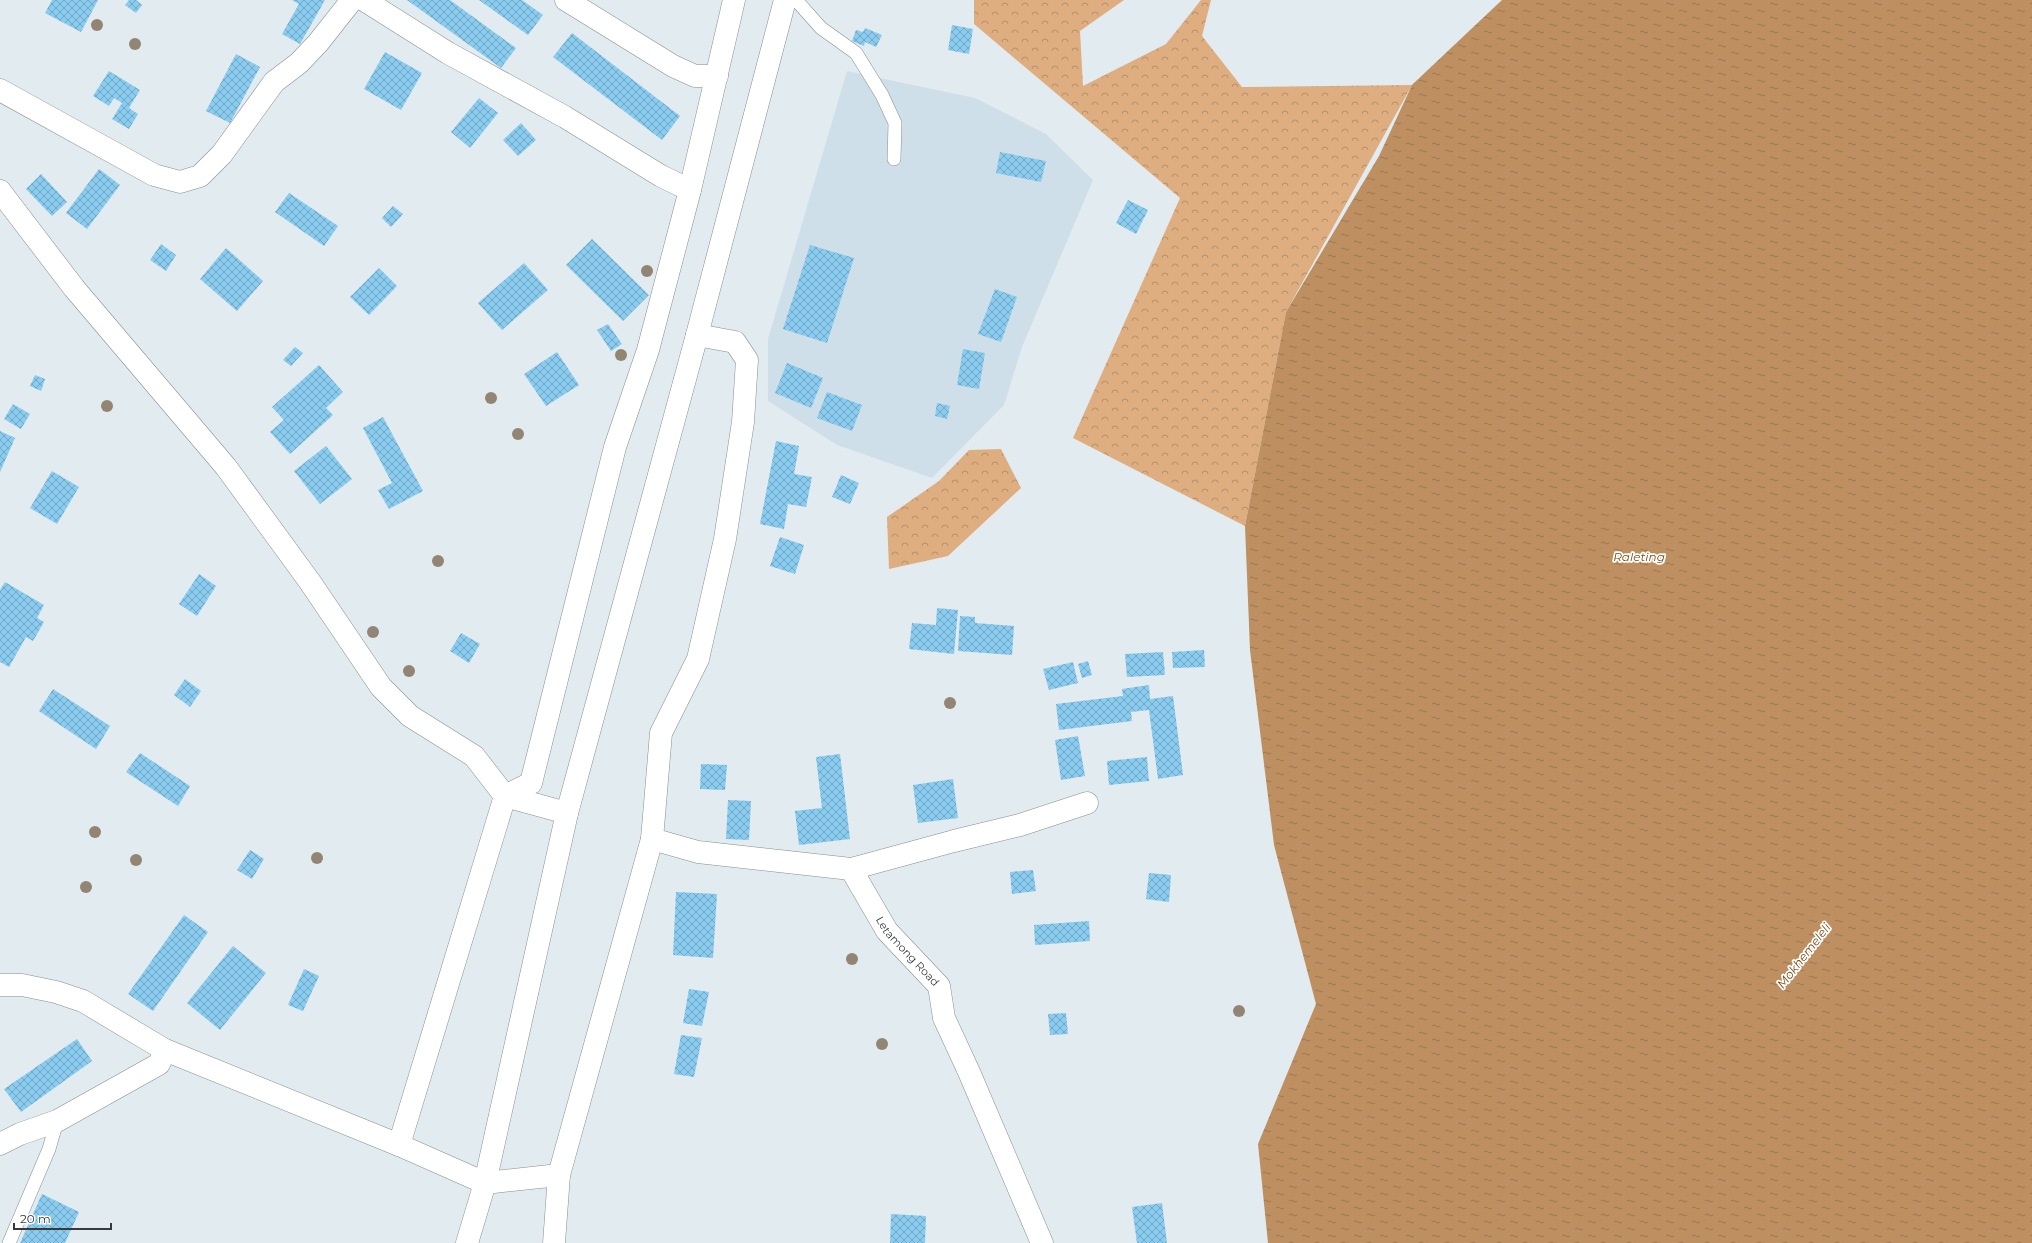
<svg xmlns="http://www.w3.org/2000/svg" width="2032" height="1243" font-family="Montserrat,sans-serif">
<defs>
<pattern id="forest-crowns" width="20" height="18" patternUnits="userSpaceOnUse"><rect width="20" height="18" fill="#dfae80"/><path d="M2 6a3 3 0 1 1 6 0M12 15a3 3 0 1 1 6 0" fill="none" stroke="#b68f6a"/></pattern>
<pattern id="water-ripples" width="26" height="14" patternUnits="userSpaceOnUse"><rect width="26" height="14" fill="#be8f61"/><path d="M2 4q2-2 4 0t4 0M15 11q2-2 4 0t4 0" fill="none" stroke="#9b7651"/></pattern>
<pattern id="building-cross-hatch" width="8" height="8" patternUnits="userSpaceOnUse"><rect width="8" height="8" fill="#89ccef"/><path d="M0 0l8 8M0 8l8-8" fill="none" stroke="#71a7c3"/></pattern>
</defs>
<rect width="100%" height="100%" fill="#e2ebf0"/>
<path fill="#cfdfe9" d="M 847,71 L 975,98 L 1046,134 L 1093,180 L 1022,347 L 1004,405 L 932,478 L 837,445 L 768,401 L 768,339 Z"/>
<path fill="url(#forest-crowns)" d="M 974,0 L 1124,0 L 1080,31 L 1083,86 L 1166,44 L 1201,0 L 1211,0 L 1202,36 L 1242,87 L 1412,85 L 1502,0 L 1411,87 L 1286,312 L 1245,526 L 1073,438 L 1180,198 L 974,24 Z
M 1001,449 L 1021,488 L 948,556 L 889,569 L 887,517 L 939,481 L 969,450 Z"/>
<path fill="url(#water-ripples)" d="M 1502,0 L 2032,0 L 2032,1243 L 1268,1243 L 1258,1144 L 1316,1004 L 1274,845 L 1250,650 L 1245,526 L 1286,312 L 1379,156 L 1412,85 Z"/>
<path fill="url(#building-cross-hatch)" d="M 52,0 L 98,0 L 81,32 L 45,13 Z
M 129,0 L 136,0 L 142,5 L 136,13 L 125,5 Z
M 292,0 L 325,0 L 300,44 L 282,34 L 299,4 Z
M 407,0 L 450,0 L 516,48 L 501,68 Z
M 479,0 L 522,0 L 543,15 L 528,35 Z
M 952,25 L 973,29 L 969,54 L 948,50 Z
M 865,28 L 882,35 L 876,47 L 865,42 L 864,46 L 852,41 L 856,30 L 863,32 Z
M 572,33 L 680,116 L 662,140 L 553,57 Z
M 385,52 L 422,73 L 401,110 L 364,89 Z
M 236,54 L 260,67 L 230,123 L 206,111 Z
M 109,71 L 140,90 L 129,108 L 138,114 L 129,129 L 112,119 L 122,103 L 114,98 L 109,106 L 93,96 Z
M 479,98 L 498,113 L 470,148 L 451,132 Z
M 521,123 L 536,140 L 518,156 L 503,140 Z
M 1000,152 L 1046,161 L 1041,182 L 996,173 Z
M 99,169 L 120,185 L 87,229 L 66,213 Z
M 41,174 L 67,202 L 52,216 L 26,189 Z
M 289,193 L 338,226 L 324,246 L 275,212 Z
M 1128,200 L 1148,210 L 1136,234 L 1116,223 Z
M 393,206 L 403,214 L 391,227 L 382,218 Z
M 592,239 L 649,295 L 623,321 L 566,265 Z
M 161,244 L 176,255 L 166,271 L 150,260 Z
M 810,245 L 854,258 L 827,343 L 783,329 Z
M 226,248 L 263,281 L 237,311 L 200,279 Z
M 524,263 L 548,290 L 502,330 L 478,303 Z
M 379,268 L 397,286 L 369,315 L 350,297 Z
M 995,289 L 1017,297 L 1001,342 L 978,334 Z
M 608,324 L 622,344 L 611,351 L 597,330 Z
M 295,347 L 303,353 L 291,366 L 283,360 Z
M 963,349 L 985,353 L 979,389 L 957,385 Z
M 557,352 L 579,385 L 546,406 L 524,374 Z
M 787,363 L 823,378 L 811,408 L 775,393 Z
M 319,365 L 343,392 L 326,408 L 333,415 L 290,454 L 270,432 L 284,420 L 272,407 Z
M 35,375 L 45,379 L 41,391 L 30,386 Z
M 827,392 L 862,405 L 852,431 L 817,418 Z
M 937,403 L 950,406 L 947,419 L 935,416 Z
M 13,404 L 30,414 L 21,429 L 4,419 Z
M 383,417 L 423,491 L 389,509 L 378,490 L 392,483 L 363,428 Z
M 0,431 L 15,438 L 0,472 Z
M 776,441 L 799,446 L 794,474 L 812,477 L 806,507 L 788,504 L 784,529 L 760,524 Z
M 326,446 L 352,479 L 320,504 L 294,471 Z
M 52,471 L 79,487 L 57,524 L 30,508 Z
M 841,475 L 859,483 L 850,504 L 832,497 Z
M 780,537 L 804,545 L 795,574 L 770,566 Z
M 199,574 L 216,586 L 197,616 L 179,604 Z
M 5,582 L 44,605 L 37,618 L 44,622 L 33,641 L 26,637 L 9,667 L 0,662 L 0,590 Z
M 937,608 L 958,610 L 954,654 L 909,649 L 912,623 L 936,625 Z
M 960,616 L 975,617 L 975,623 L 1014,626 L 1012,655 L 958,651 Z
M 461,633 L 480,644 L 469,663 L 450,651 Z
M 1204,650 L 1205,667 L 1173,668 L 1172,652 Z
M 1163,652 L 1165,675 L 1127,677 L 1125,654 Z
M 1088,661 L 1092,675 L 1082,678 L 1078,664 Z
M 1073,662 L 1078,683 L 1049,690 L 1043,669 Z
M 185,679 L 201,691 L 190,707 L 174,695 Z
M 1149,685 L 1150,699 L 1173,696 L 1183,775 L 1158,779 L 1149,710 L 1131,712 L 1132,721 L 1059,730 L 1056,704 L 1123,696 L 1122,689 Z
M 53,689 L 110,726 L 96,749 L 39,711 Z
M 1078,736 L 1085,776 L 1061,780 L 1055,740 Z
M 140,753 L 190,786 L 178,806 L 126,772 Z
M 840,754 L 850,839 L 799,845 L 795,811 L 822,808 L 816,757 Z
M 1147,757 L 1149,781 L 1109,785 L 1107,761 Z
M 701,764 L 727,765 L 725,790 L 700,789 Z
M 953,779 L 958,818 L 918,823 L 913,785 Z
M 728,800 L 751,801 L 749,840 L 726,839 Z
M 250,850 L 264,859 L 252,879 L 237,870 Z
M 1033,870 L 1036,891 L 1012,894 L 1010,872 Z
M 1149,873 L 1171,875 L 1169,902 L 1146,899 Z
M 676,892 L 717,894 L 713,958 L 673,955 Z
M 184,915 L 208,932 L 153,1011 L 128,994 Z
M 1089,921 L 1090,941 L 1035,945 L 1034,925 Z
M 233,946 L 266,973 L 220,1030 L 187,1003 Z
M 304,969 L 319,976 L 303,1011 L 288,1005 Z
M 689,989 L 709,992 L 702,1026 L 683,1023 Z
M 1066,1013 L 1068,1034 L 1050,1035 L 1048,1014 Z
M 681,1035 L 702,1038 L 694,1077 L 674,1074 Z
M 77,1039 L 92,1061 L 21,1112 L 4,1089 Z
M 42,1194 L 79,1212 L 65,1243 L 20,1243 Z
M 1162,1203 L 1167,1243 L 1137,1243 L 1132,1207 Z
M 891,1214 L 926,1216 L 925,1243 L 890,1243 Z"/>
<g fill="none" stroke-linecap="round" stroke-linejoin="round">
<defs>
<path id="service" d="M 796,0 L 821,28 L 856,53 L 882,95 L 895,123 L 894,159
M 9,1243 L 49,1149 L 57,1121"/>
<g id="minor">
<path d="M 364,0 L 448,53 L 565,117 L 661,176 L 690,190"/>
<path d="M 566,0 L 673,66 L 695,76 L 717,76"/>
<path d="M 0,90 L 154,175 L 180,182 L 200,176 L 222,154 L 274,82 L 299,63 L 318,43 L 352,0"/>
<path d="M 0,191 L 74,288 L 226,467 L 310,582 L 381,687 L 410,716 L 474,756 L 505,796 L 567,813"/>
<path id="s1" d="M 652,839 L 698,852 L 851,869 L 887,931 L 939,986 L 944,1018 L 969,1072 L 1042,1243"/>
<path d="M 851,869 L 954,841 L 1020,825 L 1087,803"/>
<path d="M 0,985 L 22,985 L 56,992 L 83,1001 L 165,1050 L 399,1145 L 485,1183 L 559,1175"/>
<path d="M 0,1144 L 20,1134 L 57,1121 L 159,1064 L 165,1050"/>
<path d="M 399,1145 L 505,796 L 531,783 L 615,447 L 648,350 L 690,190 L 734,0"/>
<path d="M 554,1243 L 559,1175 L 652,839 L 661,733 L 698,659 L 725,539 L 743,422 L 747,360 L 735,342 L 697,335"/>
</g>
<path id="primary" d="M 467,1243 L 485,1183 L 567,813 L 697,335 L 785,0"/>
</defs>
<use href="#service" stroke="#868e93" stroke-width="14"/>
<use href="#minor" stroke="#868e93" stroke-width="23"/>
<use href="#primary" stroke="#868e93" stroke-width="23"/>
<use href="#service" stroke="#fff" stroke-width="13"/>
<use href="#minor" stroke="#fff" stroke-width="22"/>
<use href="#primary" stroke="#fff" stroke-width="22"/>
</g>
<g fill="#928573">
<circle cx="97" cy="25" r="6"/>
<circle cx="135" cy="44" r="6"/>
<circle cx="647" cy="271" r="6"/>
<circle cx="621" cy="355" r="6"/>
<circle cx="491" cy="398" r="6"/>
<circle cx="107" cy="406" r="6"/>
<circle cx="518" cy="434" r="6"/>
<circle cx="438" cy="561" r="6"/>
<circle cx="373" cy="632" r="6"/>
<circle cx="409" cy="671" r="6"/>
<circle cx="950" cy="703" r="6"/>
<circle cx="95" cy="832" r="6"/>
<circle cx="317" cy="858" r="6"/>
<circle cx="136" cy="860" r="6"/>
<circle cx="86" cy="887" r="6"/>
<circle cx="852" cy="959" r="6"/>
<circle cx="1239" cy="1011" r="6"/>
<circle cx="882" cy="1044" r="6"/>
</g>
<g text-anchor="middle" stroke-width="3.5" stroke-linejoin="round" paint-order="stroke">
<g font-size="11" fill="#373a3c" stroke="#fff">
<text dy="4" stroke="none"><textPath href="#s1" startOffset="302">Letamong Road</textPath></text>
</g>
<g font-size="12" font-style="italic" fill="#7a4c16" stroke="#fff">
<text x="1639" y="561">Raleting</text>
<text transform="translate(1804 956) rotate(-52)" y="4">Mokhemeleli</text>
</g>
</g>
<path d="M14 1223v6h97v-6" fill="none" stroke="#373a3c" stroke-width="2"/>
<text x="20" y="1223" font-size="12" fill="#373a3c" stroke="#ffffff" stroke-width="3" paint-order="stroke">20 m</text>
</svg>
